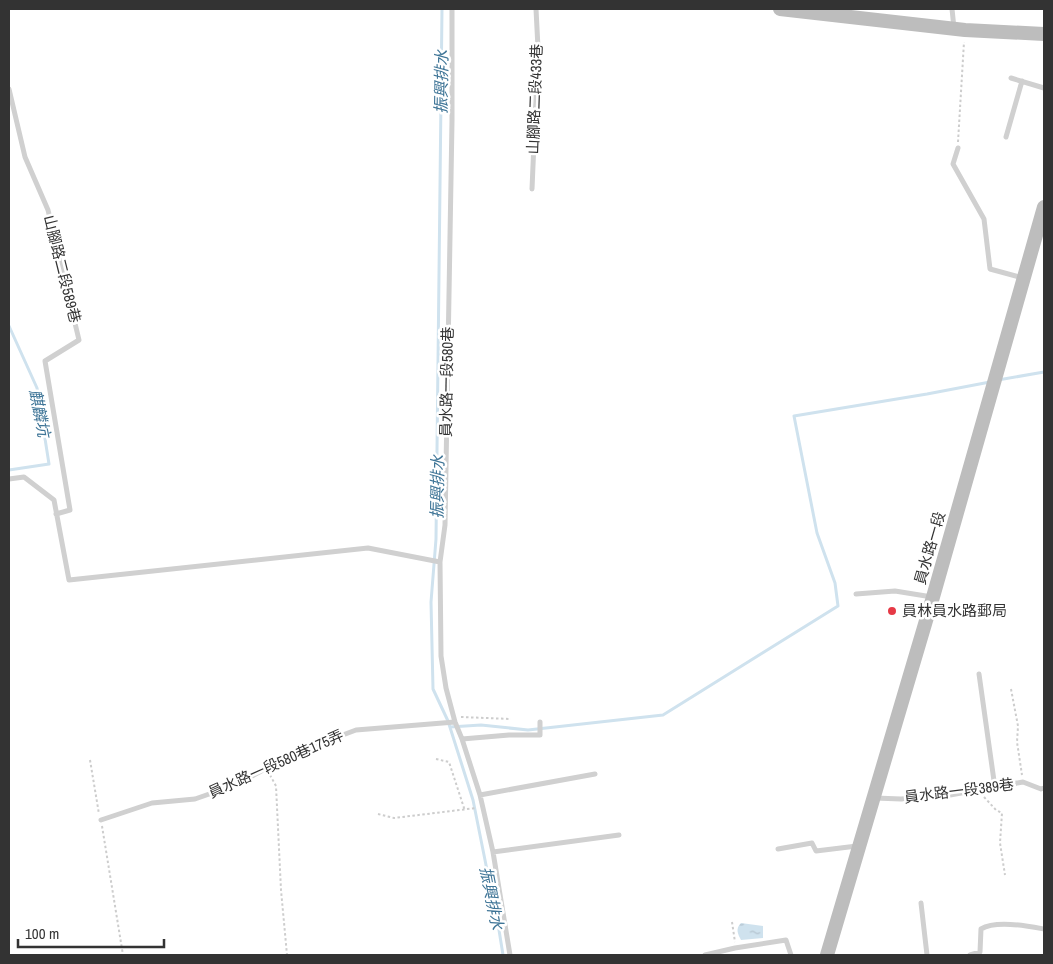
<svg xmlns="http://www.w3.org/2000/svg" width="1053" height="964" font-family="'Archivo Narrow','Noto Sans TC',sans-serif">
<defs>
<pattern id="water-ripples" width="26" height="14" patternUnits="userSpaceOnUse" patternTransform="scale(1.25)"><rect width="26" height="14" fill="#cfe2ee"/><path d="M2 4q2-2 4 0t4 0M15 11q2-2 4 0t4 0" fill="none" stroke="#b2c2cd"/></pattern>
</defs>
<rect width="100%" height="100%" fill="#fff"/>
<path fill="url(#water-ripples)" d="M 741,923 L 763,926 L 763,938 L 741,940 C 738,934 735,929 741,923 Z"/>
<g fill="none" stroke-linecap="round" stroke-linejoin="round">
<path stroke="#cfe2ee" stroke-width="3" d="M 442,9 L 436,539 L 431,602 L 433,689 L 448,721 L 473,800 L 499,930 L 503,955
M 9,326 L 37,388 L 49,464 L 9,470
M 998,380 L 1044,372
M 450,727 L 481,725 L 528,730 L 663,715 L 838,606 L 835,583 L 817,533 L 794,416 L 927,394 L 990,382"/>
<path stroke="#cdcdcd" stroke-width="2" stroke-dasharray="2.5 2.5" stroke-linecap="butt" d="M 958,142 L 964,42
M 1011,689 L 1018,726 L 1017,742 L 1022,775
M 461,717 L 511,719
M 436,759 L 449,762 L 465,811
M 90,760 L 99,814
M 270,775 L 276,786 L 281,890 L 287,955
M 984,797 L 996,810 L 1002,813 L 1000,843 L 1005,875
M 378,814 L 394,818 L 476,808
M 102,826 L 123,955
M 732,922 L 735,942"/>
<path stroke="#d0d0d0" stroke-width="5" d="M 452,9 L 452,121 L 445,525 L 440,562 L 441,656 L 446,688 L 455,722 L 462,739 L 480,795 L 493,852 L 510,955
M 952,9 L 954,28
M 1011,78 L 1044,88
M 9,89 L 25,157 L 48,210 L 79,340 L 45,361 L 70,510 L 56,514
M 1006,137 L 1022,81
M 958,148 L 953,164 L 984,219 L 990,269 L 1023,278
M 532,189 L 538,48 L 536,9
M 9,479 L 24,477 L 54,500 L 69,580 L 368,548 L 440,562
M 856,594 L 895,591 L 932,597
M 979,674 L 995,788
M 462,739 L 509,735 L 540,735 L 540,722
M 480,795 L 595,774
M 875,798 L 901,799 L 950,795 L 1023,782 L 1041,789 L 1044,788
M 101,820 L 152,803 L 195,799 L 235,785 L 295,753 L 356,730 L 455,722
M 778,849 L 812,843 L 816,851 L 857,846
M 493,852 L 619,835
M 921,903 L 927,955
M 705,955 L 735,948 L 786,940 L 791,955
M 970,955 L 980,952 L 981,929 C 996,920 1027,926 1044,929"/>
<path stroke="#bdbdbd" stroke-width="14" d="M 780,9 L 965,30 L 1044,34
M 827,955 L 933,597 L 1044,207"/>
</g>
<circle fill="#e63946" stroke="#fff" stroke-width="2" cx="892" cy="611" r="5"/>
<g text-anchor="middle" stroke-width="5" stroke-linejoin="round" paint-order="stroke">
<g font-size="15" fill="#333" stroke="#fff">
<text transform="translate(535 99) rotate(-88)" y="5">山腳路二段433巷</text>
<text transform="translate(62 269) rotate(76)" y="5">山腳路二段589巷</text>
<text transform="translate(447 382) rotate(-89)" y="5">員水路一段580巷</text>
<text transform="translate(930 548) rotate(-74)" y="5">員水路一段</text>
<text transform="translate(276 764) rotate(-24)" y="5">員水路一段580巷175弄</text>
<text transform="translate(959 791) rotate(-7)" y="5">員水路一段389巷</text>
</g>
<g font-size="15" fill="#333" stroke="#fff" text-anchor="start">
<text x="902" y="616">員林員水路郵局</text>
</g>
<g font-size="16" font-style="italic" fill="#3f7597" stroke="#fff">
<text transform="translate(441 82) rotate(-89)" y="6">振興排水</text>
<text transform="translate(40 413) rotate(79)" y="6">麒麟坑</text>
<text transform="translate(437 487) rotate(-89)" y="6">振興排水</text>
<text transform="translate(492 898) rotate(79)" y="6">振興排水</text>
</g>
</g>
<rect width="1053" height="964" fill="none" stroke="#333333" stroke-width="20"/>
<path d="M18 939v8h146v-8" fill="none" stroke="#333333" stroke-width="2.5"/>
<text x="25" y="939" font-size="15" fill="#333333" stroke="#ffffff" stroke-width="4" paint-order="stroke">100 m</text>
</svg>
